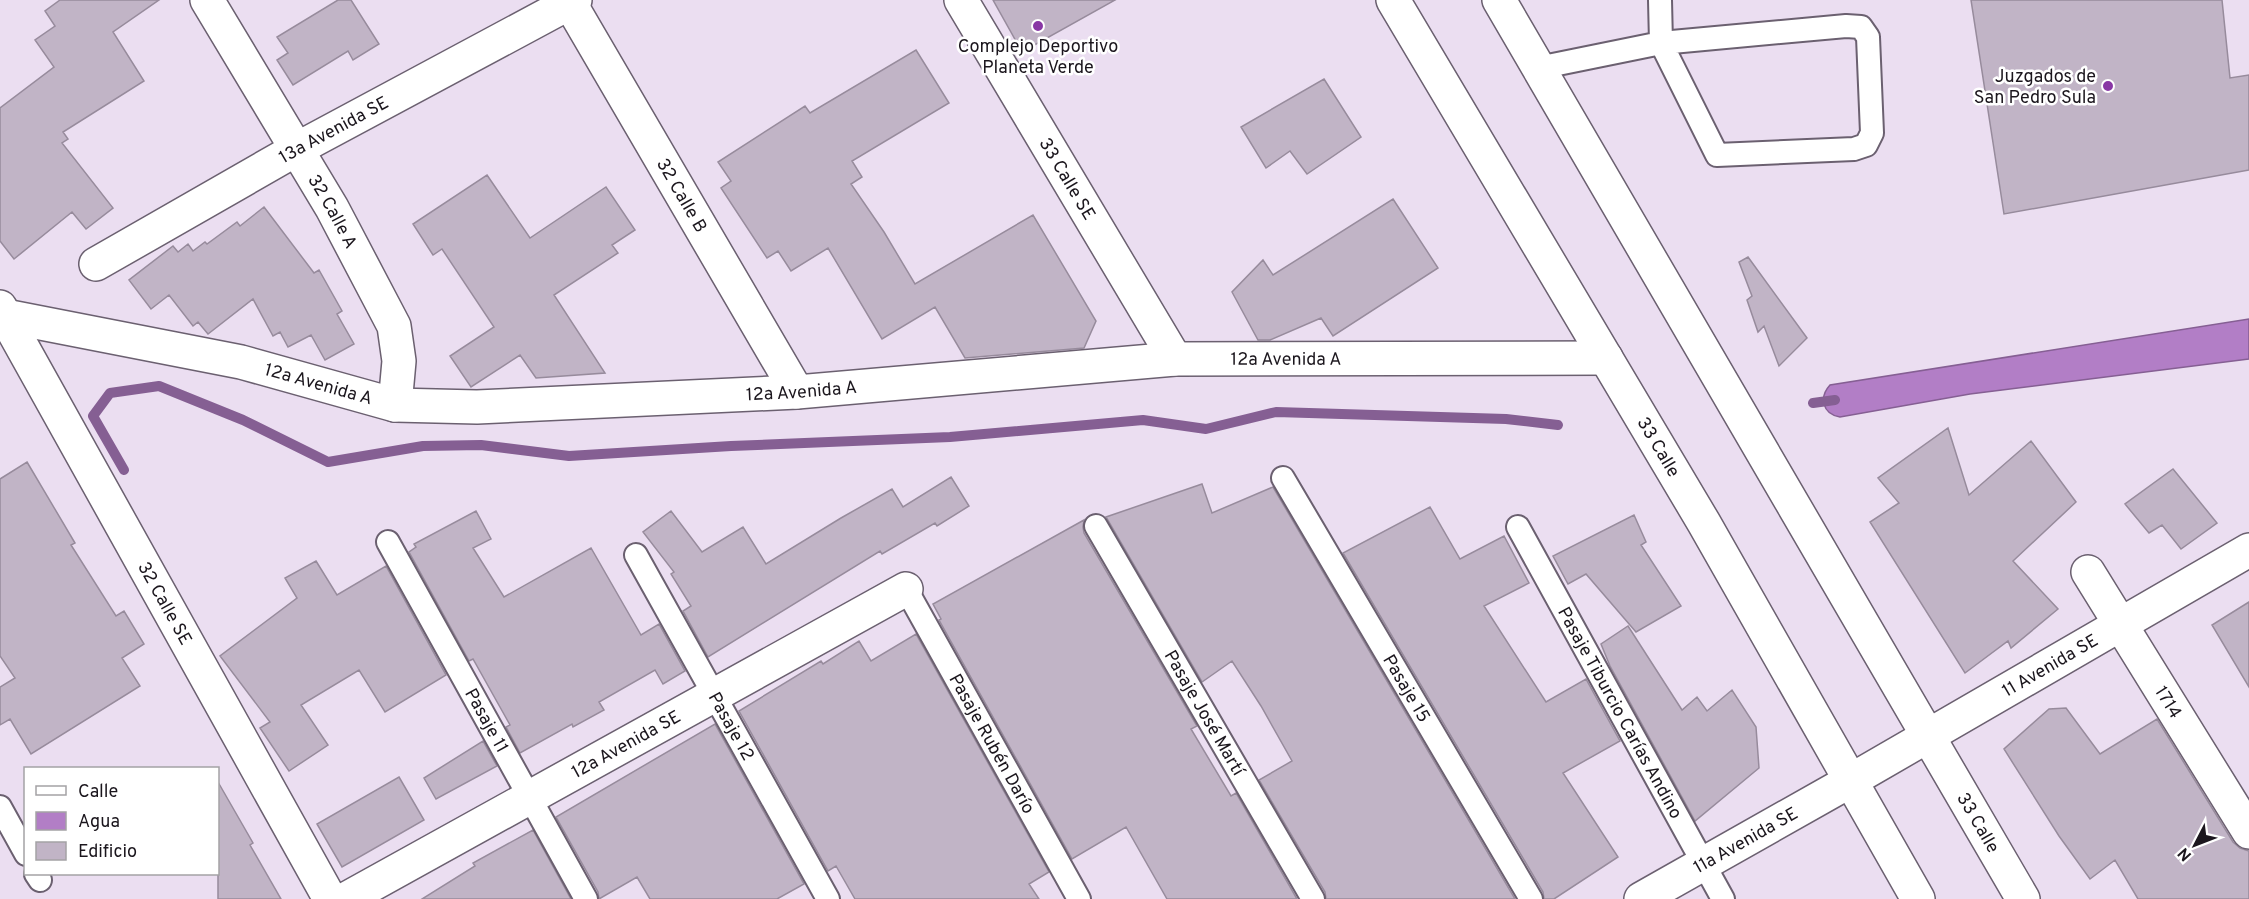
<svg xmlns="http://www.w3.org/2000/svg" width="2249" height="899" font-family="Overpass,sans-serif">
<rect width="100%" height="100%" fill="#ebdef1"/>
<path fill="#b27ec6" stroke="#855f93" stroke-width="1.5" d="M 2249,319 L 2249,359 L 1970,394 L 1840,417 C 1822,414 1819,397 1830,385 Z"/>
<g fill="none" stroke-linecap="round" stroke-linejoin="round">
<path stroke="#855f93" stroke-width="10" d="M 1813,403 L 1835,400
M 124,470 L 93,416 L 110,393 L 159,386 L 243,420 L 328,462 L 423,446 L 481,445 L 569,456 L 731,446 L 950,437 L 1143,420 L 1206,429 L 1276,412 L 1506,419 L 1558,425"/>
</g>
<path fill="#c1b4c6" stroke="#978b9c" stroke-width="1.5" d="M 60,0 L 159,0 L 113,32 L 144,81 L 63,132 L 68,139 L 62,143 L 113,208 L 86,229 L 72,212 L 14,259 L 0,241 L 0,108 L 54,67 L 35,40 L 55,26 L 45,11 Z
M 338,0 L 351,0 L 379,44 L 353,60 L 348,51 L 293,85 L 277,60 L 288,53 L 277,37 Z
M 993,0 L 1115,0 L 1022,52 Z
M 1971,0 L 2222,0 L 2230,78 L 2249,75 L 2249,170 L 2004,214 Z
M 916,50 L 949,103 L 852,161 L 862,177 L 851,184 L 884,232 L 915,284 L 1033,215 L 1096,321 L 1084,348 L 965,358 L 935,307 L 882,339 L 828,248 L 791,271 L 778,251 L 767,258 L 721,188 L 731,181 L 718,162 L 805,106 L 810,113 Z
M 1324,79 L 1361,137 L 1307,174 L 1290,151 L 1266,168 L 1241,127 Z
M 487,175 L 530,238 L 606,187 L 635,230 L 612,245 L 618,253 L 554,295 L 605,373 L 536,378 L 520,355 L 471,387 L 450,356 L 494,327 L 442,249 L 433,255 L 413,224 Z
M 1393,199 L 1438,268 L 1333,336 L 1321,318 L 1270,340 L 1258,340 L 1232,292 L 1263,260 L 1273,275 Z
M 264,207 L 314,273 L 319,270 L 342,311 L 337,314 L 354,344 L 325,360 L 311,335 L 288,347 L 280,332 L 273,336 L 253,299 L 208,334 L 198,322 L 193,326 L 169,295 L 151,309 L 129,280 L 173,246 L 178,252 L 188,244 L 193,251 L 205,242 L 207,244 L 237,222 L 240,226 Z
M 1748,257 L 1807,338 L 1779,366 L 1764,326 L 1758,332 L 1747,300 L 1752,296 L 1739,262 Z
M 1948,428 L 1969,495 L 2031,441 L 2076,502 L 2013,561 L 2058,609 L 2011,648 L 2008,641 L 1965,673 L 1870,522 L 1899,503 L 1878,478 Z
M 27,462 L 75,543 L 71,545 L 116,616 L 124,611 L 144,644 L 122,658 L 140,686 L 31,754 L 10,719 L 0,725 L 0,687 L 15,678 L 0,656 L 0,479 Z
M 2173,469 L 2217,523 L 2181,549 L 2162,525 L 2149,533 L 2125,504 Z
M 951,477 L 969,506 L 937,526 L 935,523 L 882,554 L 880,551 L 708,657 L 683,611 L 691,606 L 671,574 L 674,572 L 643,532 L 671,511 L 702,552 L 743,527 L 766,564 L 841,518 L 892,489 L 903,507 Z
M 1202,484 L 1212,513 L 1273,487 L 1515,899 L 1326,899 L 1325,892 L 1259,780 L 1292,761 L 1261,706 L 1232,661 L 1202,682 L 1106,517 Z
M 1430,507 L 1460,559 L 1504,536 L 1529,583 L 1484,606 L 1546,702 L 1586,679 L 1620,741 L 1563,773 L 1618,857 L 1554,899 L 1544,899 L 1543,892 L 1343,553 Z
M 476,511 L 491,539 L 473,548 L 504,597 L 591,548 L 641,635 L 659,624 L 685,671 L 663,684 L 655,670 L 599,702 L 604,710 L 573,727 L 572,724 L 520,753 L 506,727 L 510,725 L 473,659 L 469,661 L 409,552 L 416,547 L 414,544 Z
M 1634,515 L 1646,542 L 1641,545 L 1681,606 L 1636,632 L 1586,574 L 1568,584 L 1553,556 Z
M 1084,520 L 1083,527 L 1084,533 L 1197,726 L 1191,729 L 1231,796 L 1236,793 L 1297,899 L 1167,899 L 1126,827 L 1072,859 L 939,620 L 941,619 L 933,604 Z
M 316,561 L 337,595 L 386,566 L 446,675 L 385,712 L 359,670 L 301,705 L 328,745 L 289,771 L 260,728 L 270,722 L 220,656 L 297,598 L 285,578 Z
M 2249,602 L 2249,687 L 2212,625 Z
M 1628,626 L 1682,710 L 1697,697 L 1707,711 L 1732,690 L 1756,727 L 1759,768 L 1695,821 L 1610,666 L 1601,644 Z
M 916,634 L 1049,872 L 1029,884 L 1039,899 L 855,899 L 836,866 L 828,871 L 739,711 L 821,661 L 823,664 L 859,641 L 871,661 Z
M 2066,708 L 2100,754 L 2157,719 L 2233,842 L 2240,848 L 2249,851 L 2249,899 L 2138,899 L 2115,860 L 2090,879 L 2059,836 L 2004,749 L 2049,709 Z
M 715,724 L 804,884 L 777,899 L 650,899 L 637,877 L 599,899 L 598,892 L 556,817 Z
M 483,741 L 497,766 L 436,799 L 424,778 Z
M 399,777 L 424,820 L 342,867 L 317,824 Z
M 218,782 L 253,843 L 250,845 L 281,899 L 218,899 Z
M 533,830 L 571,899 L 422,899 L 475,866 L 473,863 Z"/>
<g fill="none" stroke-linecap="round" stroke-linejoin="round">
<defs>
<g id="lane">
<path d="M 1846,26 L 1861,27 L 1868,37 L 1872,133 L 1866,145 L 1854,149 L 1717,155 L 1661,43 Z"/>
<path d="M 1538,68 L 1661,43 L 1660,0"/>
<path id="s1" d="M 1283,478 L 1531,899"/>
<path id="s2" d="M 1096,526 L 1313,899"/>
<path id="s3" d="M 1518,527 L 1723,899"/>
<path id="s4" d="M 388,542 L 586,899"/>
<path id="s5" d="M 636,555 L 828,899"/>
<path id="s6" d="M 906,589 L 1079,899"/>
<path d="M 0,807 L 26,854"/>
<path d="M 36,874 L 40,880"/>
</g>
<g id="street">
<path id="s7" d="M 207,0 L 332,208 L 394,326 L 399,361 L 395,405"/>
<path id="s8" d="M 568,0 L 797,392"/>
<path id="s9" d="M 961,0 L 1175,359"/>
<path id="s10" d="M 96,264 L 297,149 L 575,0"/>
<path id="s11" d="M 0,307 L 330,899"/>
<path id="s12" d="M 0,319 L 5,316 L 241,362 L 395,405 L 477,407 L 797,392 L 1175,359 L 1606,358"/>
<path id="s13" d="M 2088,572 L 2249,832"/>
<path id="s14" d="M 346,899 L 906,589"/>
<path id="s15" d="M 1641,899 L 1850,781 L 2249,550"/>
</g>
<g id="primary">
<path id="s16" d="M 1393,0 L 1704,523 L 1918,899"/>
<path id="s17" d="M 1499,0 L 2023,899"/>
</g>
</defs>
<use href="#lane" stroke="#6b6070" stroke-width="26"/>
<use href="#street" stroke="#6b6070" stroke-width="36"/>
<use href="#primary" stroke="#6b6070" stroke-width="36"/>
<use href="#lane" stroke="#fff" stroke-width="22"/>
<use href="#street" stroke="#fff" stroke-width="33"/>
<use href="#primary" stroke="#fff" stroke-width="33"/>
</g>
<g fill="#8937a5" stroke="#fff" stroke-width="2">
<circle cx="1038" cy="26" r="6"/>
<circle cx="2108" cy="86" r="6"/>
</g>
<g text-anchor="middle" stroke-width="5" stroke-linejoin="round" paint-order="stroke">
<g font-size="18" fill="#1b161d" stroke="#fff">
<text x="1038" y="52">Complejo Deportivo<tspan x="1038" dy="21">Planeta Verde</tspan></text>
<text x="2096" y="82" text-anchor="end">Juzgados de<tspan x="2096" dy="21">San Pedro Sula</tspan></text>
</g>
<g font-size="18" fill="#1b161d" stroke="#fff">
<text dy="6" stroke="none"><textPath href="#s10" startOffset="273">13a Avenida SE</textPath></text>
<text dy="6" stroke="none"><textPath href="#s9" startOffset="208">33 Calle SE</textPath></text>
<text dy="6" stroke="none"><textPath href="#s8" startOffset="226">32 Calle B</textPath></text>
<text dy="6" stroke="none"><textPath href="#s7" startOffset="246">32 Calle A</textPath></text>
<text dy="6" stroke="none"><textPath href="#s12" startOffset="1299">12a Avenida A</textPath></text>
<text dy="6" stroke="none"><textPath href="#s12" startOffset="327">12a Avenida A</textPath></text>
<text dy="6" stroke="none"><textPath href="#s12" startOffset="813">12a Avenida A</textPath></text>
<text dy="6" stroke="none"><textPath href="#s16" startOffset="520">33 Calle</textPath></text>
<text dy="6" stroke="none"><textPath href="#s11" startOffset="339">32 Calle SE</textPath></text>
<text dy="6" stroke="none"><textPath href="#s15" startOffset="471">11 Avenida SE</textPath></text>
<text dy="6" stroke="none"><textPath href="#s1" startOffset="244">Pasaje 15</textPath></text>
<text dy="6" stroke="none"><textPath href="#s13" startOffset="153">1714</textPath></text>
<text dy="6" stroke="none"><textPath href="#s2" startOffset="216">Pasaje José Martí</textPath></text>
<text dy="6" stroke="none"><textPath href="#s3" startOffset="212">Pasaje Tiburcio Carías Andino</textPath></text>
<text dy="6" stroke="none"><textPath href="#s4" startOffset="204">Pasaje 11</textPath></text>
<text dy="6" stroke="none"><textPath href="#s5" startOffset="196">Pasaje 12</textPath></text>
<text dy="6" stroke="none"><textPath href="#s14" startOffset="320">12a Avenida SE</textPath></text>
<text dy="6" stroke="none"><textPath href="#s6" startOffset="177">Pasaje Rubén Darío</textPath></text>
<text dy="6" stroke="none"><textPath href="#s17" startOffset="952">33 Calle</textPath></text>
<text dy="6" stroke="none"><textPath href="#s15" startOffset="120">11a Avenida SE</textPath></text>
</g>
</g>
<rect x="24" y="767" width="195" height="108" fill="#ffffff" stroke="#a4a2a5" stroke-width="1.5"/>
<rect x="36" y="786" width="30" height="9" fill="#ffffff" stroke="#a4a2a5" stroke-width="1.5"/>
<text x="78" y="797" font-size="18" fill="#1b161d">Calle</text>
<rect x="36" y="812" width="30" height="18" fill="#b27ec6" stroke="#a4a2a5" stroke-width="1.5"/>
<text x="78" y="827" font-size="18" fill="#1b161d">Agua</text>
<rect x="36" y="842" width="30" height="18" fill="#c1b4c6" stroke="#a4a2a5" stroke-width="1.5"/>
<text x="78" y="857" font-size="18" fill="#1b161d">Edificio</text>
<g transform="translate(2195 845) rotate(228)" stroke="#ffffff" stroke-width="4.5" paint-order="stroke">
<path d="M0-4.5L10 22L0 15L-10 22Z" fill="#1b161d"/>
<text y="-9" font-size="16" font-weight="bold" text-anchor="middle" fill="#1b161d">N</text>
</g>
</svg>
